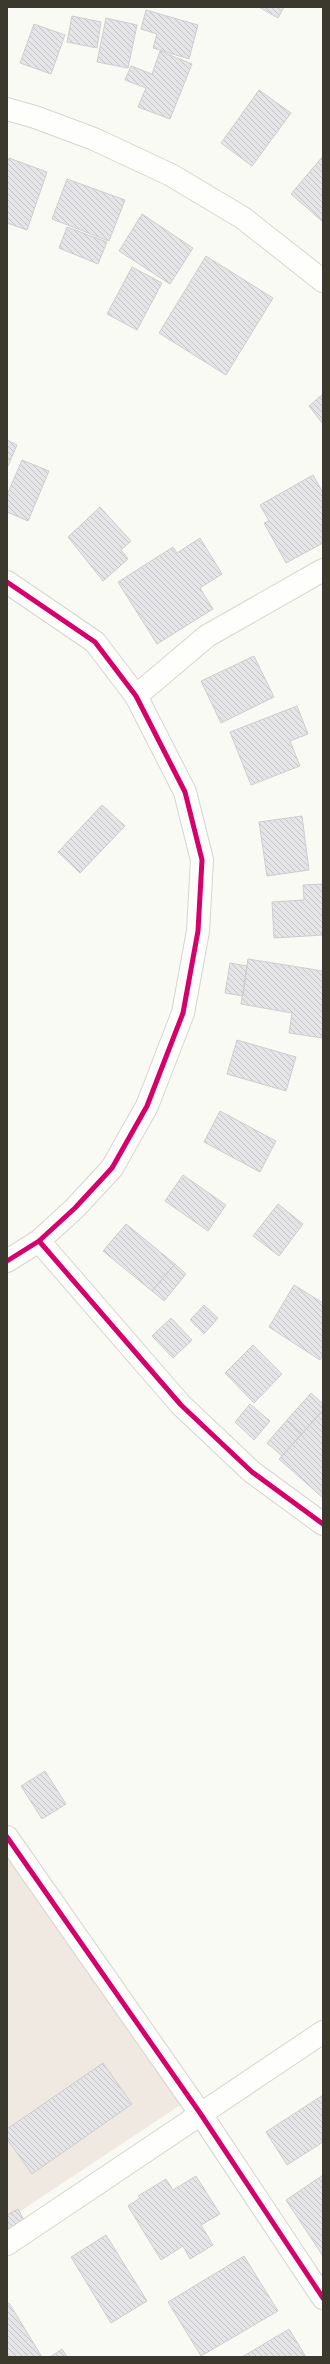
<svg xmlns="http://www.w3.org/2000/svg" width="330" height="2364" font-family="'Golos Text',sans-serif">
<defs>
<pattern id="building-back-hatch" width="6" height="6" patternUnits="userSpaceOnUse"><rect width="6" height="6" fill="#e5e4e6"/><path d="M-1 5l2 2M0 0l6 6M5-1l2 2" fill="none" stroke="#c5c4c6"/></pattern>
</defs>
<rect width="100%" height="100%" fill="#fafaf4"/>
<path fill="#f0e9e1" d="M 7,1855 L 182,2104 L 7,2220 Z"/>
<path fill="url(#building-back-hatch)" stroke="#cfcdd0" d="M 259,7 L 284,7 L 278,18 Z
M 146,10 L 198,25 L 189,59 L 153,48 L 157,34 L 141,29 Z
M 72,16 L 101,22 L 97,48 L 67,42 Z
M 106,18 L 137,25 L 128,68 L 97,62 Z
M 34,24 L 65,35 L 51,74 L 20,63 Z
M 160,51 L 192,64 L 170,119 L 138,107 L 146,88 L 125,80 L 131,66 L 152,74 Z
M 259,90 L 291,113 L 252,166 L 221,143 Z
M 323,156 L 323,222 L 291,194 Z
M 9,158 L 47,172 L 27,230 L 7,223 L 7,164 Z
M 67,179 L 125,200 L 109,241 L 52,219 Z
M 142,214 L 193,248 L 170,284 L 119,251 Z
M 67,227 L 107,242 L 98,264 L 59,248 Z
M 206,256 L 273,298 L 226,375 L 159,333 Z
M 132,267 L 162,283 L 137,330 L 107,314 Z
M 323,394 L 323,424 L 309,406 Z
M 7,440 L 17,445 L 7,468 Z
M 22,460 L 49,471 L 28,521 L 7,512 L 7,495 Z
M 313,475 L 323,493 L 323,543 L 286,563 L 264,523 L 269,521 L 260,505 Z
M 100,507 L 131,541 L 121,550 L 128,559 L 103,581 L 68,537 Z
M 200,538 L 222,574 L 200,588 L 213,609 L 157,644 L 118,582 L 173,547 L 177,553 Z
M 254,656 L 274,697 L 221,723 L 201,681 Z
M 297,706 L 308,734 L 290,741 L 300,766 L 251,785 L 230,732 Z
M 102,805 L 125,826 L 80,873 L 58,852 Z
M 302,816 L 309,870 L 267,876 L 259,822 Z
M 323,884 L 323,935 L 274,938 L 272,902 L 304,900 L 303,885 Z
M 248,959 L 323,971 L 323,1038 L 289,1033 L 292,1013 L 241,1004 Z
M 230,963 L 247,966 L 243,996 L 225,993 Z
M 237,1040 L 296,1057 L 286,1091 L 227,1074 Z
M 220,1111 L 276,1141 L 260,1172 L 204,1142 Z
M 183,1175 L 226,1205 L 208,1231 L 165,1201 Z
M 278,1204 L 303,1224 L 279,1256 L 253,1236 Z
M 126,1224 L 175,1264 L 152,1291 L 103,1251 Z
M 175,1264 L 186,1274 L 164,1301 L 152,1291 Z
M 294,1285 L 323,1303 L 323,1354 L 320,1360 L 269,1327 Z
M 204,1305 L 218,1318 L 204,1334 L 190,1320 Z
M 171,1318 L 192,1340 L 173,1358 L 152,1336 Z
M 253,1345 L 282,1374 L 254,1403 L 225,1373 Z
M 311,1393 L 323,1404 L 323,1410 L 302,1434 L 287,1420 Z
M 250,1404 L 270,1421 L 254,1440 L 235,1422 Z
M 323,1410 L 323,1498 L 279,1459 Z
M 287,1420 L 302,1434 L 282,1456 L 267,1443 Z
M 45,1771 L 66,1804 L 42,1819 L 21,1786 Z
M 103,2063 L 132,2104 L 32,2174 L 7,2139 L 7,2129 Z
M 323,2095 L 323,2142 L 287,2165 L 266,2132 Z
M 323,2175 L 323,2256 L 286,2200 Z
M 196,2176 L 220,2214 L 201,2225 L 213,2245 L 190,2259 L 183,2246 L 161,2260 L 128,2206 L 140,2198 L 138,2196 L 166,2179 L 173,2190 Z
M 18,2209 L 26,2224 L 7,2234 L 7,2215 Z
M 106,2235 L 147,2301 L 111,2323 L 71,2257 Z
M 244,2256 L 278,2311 L 201,2356 L 168,2302 Z
M 9,2303 L 42,2357 L 7,2357 L 7,2304 Z
M 289,2329 L 306,2357 L 242,2357 Z
M 62,2349 L 67,2357 L 50,2357 Z"/>
<g fill="none" stroke-linecap="round" stroke-linejoin="round">
<defs>
<path id="street" d="M 7,109 L 35,117 L 94,139 L 171,175 L 243,218 L 323,281
M 7,582 L 95,642 L 136,696 L 185,792 L 202,860 L 198,931 L 183,1013 L 147,1106 L 112,1168 L 75,1208 L 39,1241 L 7,1261
M 136,696 L 207,636 L 323,570
M 39,1241 L 181,1405 L 252,1472 L 323,1524
M 7,1837 L 200,2113 L 323,2298
M 7,2244 L 323,2032"/>
</defs>
<use href="#street" stroke="#d6d5cd" stroke-width="24"/>
<use href="#street" stroke="#fefefd" stroke-width="22"/>
<defs>
<path id="cycleway" d="M 7,582 L 95,642 L 136,696 L 185,792 L 202,860 L 198,931 L 183,1013 L 147,1106 L 112,1168 L 75,1208 L 39,1241 L 7,1261
M 39,1241 L 181,1405 L 252,1472 L 323,1524
M 7,1837 L 200,2113 L 323,2298"/>
</defs>
<use href="#cycleway" stroke="#fff" stroke-width="8"/>
<use href="#cycleway" stroke="#d6006c" stroke-width="5"/>
</g>
<rect width="330" height="2364" fill="none" stroke="#3b392d" stroke-width="16"/>
</svg>
